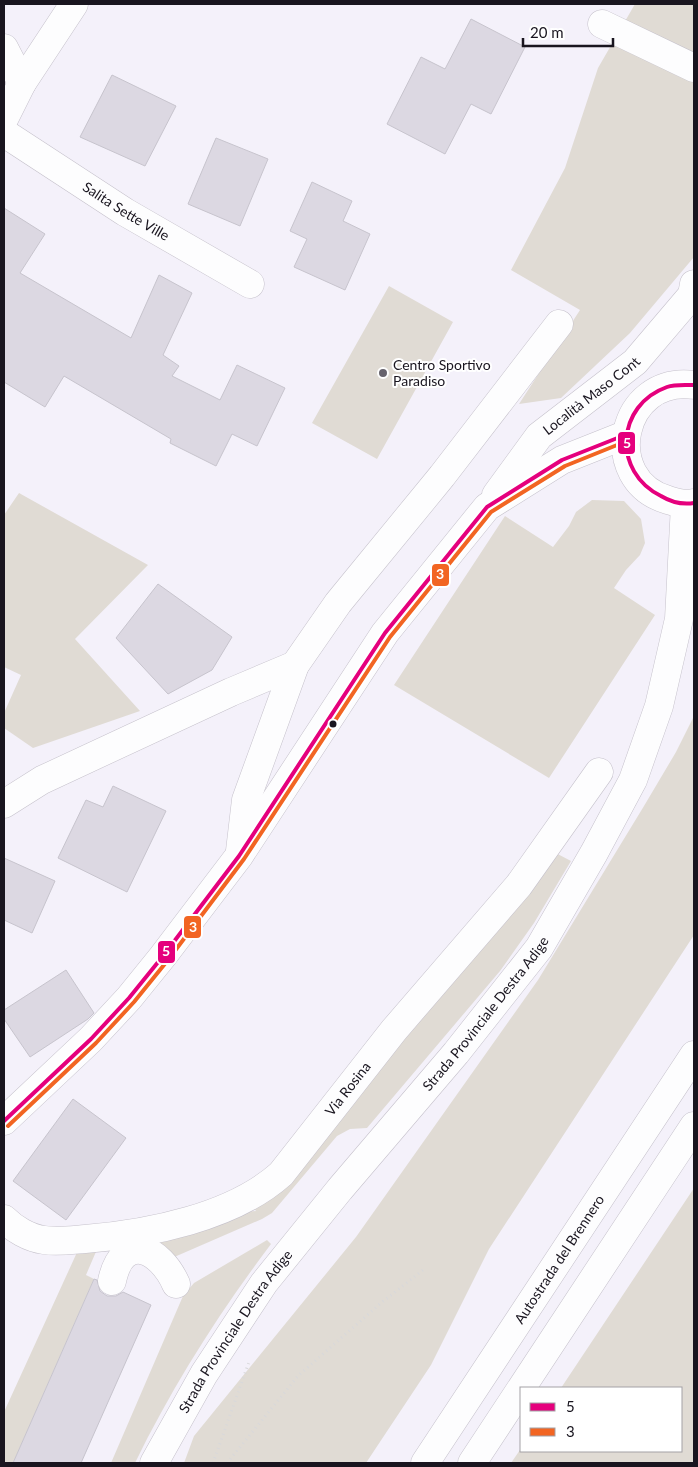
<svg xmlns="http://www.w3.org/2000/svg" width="698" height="1467" font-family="Lato,sans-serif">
<rect width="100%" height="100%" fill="#f4f1fa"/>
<path fill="#e0dbd4" d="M 635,4 L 694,4 L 694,257 L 630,333 L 561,398 L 519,404 L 580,310 L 511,270 L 565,168 L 598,68 Z
M 389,286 L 453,322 L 377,459 L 312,423 Z
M 19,493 L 148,565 L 75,639 L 140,711 L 33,748 L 4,728 L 4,713 L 21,675 L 4,667 L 4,515 Z
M 592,500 L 624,501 L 641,519 L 645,543 L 640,555 L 626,570 L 614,588 L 655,615 L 549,778 L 394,685 L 505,516 L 553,547 L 569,526 L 576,512 Z
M 694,716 L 694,935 L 489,1249 L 431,1365 L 366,1463 L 184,1463 L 194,1436 L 356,1237 L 538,980 L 644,806 L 676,752 Z
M 550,850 L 571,861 L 534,923 L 500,971 L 367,1128 L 350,1129 L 337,1136 L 272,1213 L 262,1219 L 172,1258 L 146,1240 L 241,1212 L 256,1211 L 251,1204 Z
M 694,1188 L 694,1463 L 511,1463 L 522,1447 L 522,1451 L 682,1451 L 682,1388 L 561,1388 Z
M 267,1240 L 271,1244 C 219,1313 173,1385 135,1463 L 111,1463 L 183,1296 L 194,1283 Z
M 98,1247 L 86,1275 L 94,1279 L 93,1281 L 13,1463 L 4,1463 L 4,1412 L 79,1248 Z"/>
<path fill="#dcd8e2" stroke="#c7c4cd" d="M 471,19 L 525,47 L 491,114 L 471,104 L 445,154 L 387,124 L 421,57 L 445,69 Z
M 112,75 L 176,106 L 145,166 L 80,137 Z
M 216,138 L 268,159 L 240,226 L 188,204 Z
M 312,182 L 352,201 L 343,221 L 370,234 L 345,290 L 294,267 L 307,239 L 290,231 Z
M 4,208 L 45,234 L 20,273 L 131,338 L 159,275 L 192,293 L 163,355 L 179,366 L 172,376 L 220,400 L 237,365 L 285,388 L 257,446 L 232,434 L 216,466 L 170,443 L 171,439 L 64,376 L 45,407 L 4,382 Z
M 158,584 L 232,637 L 212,670 L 168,694 L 116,638 Z
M 113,786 L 166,811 L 127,892 L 58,858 L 86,800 L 103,807 Z
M 4,858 L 55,881 L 32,933 L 4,920 Z
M 66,970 L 94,1013 L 88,1019 L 30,1057 L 4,1019 L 4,1010 Z
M 73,1099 L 126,1138 L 66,1220 L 13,1181 Z
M 94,1279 L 97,1280 L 100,1291 L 107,1296 L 116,1296 L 123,1292 L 151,1305 L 81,1463 L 13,1463 Z"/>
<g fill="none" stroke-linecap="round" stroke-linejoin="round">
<defs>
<g id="minor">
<path d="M 602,24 L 694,68"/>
<path d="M 4,48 L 22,83"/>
<path d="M 4,119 L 22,83 L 74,4"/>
<path id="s1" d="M 4,133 L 125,212 L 250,284"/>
<path id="s2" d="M 496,495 L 539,436 L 635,362 L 692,295 L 694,284"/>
<path d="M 4,804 L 42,780 L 231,692 L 295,665"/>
<path d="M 240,851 L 246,800 L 295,665 L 338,603 L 442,476 L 559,324"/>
<path d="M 4,1121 L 91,1039 L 129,998 L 163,956 L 239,856 L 385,633 L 487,507 L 562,460 L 625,435"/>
<path id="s3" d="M 4,1219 C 14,1229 29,1238 44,1240 C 57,1242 72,1240 85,1239 C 149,1234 233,1217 281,1174 L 394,1030 L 519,885 L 599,772"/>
<path d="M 112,1281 C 123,1231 160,1248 176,1284"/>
</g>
<g id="major">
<path d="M 694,385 C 620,375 599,480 668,500 C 678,503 684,505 694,503"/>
<path id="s4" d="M 154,1463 L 204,1374 L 264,1283 L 340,1189 L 456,1053 L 539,948 L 594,853 L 633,780 L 659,706 L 679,619 L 685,505"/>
</g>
<g id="highway">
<path id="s5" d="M 425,1463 L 694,1055"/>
<path d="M 472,1463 L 694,1126"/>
</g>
</defs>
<use href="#minor" stroke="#c5c1cb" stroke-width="29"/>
<use href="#major" stroke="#c5c1cb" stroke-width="29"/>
<use href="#highway" stroke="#c5c1cb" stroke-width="29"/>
<path stroke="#d8d8da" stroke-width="3" stroke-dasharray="1 4" stroke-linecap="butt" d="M 213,1463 L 249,1362
M 227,1463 L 298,1376 L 381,1303 L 423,1270"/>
<use href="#minor" stroke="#fdfdfe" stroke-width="28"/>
<use href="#major" stroke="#fdfdfe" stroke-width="28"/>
<use href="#highway" stroke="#fdfdfe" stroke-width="28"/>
<defs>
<path id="bus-1" d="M 694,385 C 686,385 675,384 667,387 C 616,405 612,472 661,496 C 671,502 682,505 694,503
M 4,1121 L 91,1039 L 129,998 L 163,956 L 239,856 L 385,633 L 487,507 L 562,460 L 625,435"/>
<path id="bus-2" d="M 8,1126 L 96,1043 L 134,1002 L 168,960 L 244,859 L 390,637 L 491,512 L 565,466 L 627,441"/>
</defs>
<use href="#bus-1" stroke="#fff" stroke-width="8"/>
<use href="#bus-2" stroke="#fff" stroke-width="8"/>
<use href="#bus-1" stroke="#e5007d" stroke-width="4"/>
<use href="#bus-2" stroke="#f26522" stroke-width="4"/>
</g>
<circle fill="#66626c" stroke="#fff" stroke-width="2" cx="383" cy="373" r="5"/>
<circle fill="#19151f" stroke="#fff" stroke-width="2" cx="333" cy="724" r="4.5"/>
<g text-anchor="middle" stroke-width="4" stroke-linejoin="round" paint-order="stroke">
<g font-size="14" fill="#19151f" stroke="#fff">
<text dy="5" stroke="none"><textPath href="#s1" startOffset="145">Salita Sette Ville</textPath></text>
<text dy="5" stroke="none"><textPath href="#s2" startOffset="139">Località Maso Cont</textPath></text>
<text dy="5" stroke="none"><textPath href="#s4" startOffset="560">Strada Provinciale Destra Adige</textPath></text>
<text dy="5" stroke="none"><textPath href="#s3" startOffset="405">Via Rosina</textPath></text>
<text dy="5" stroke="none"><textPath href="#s5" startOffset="244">Autostrada del Brennero</textPath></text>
<text dy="5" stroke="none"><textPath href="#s4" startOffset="155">Strada Provinciale Destra Adige</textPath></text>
</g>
<g font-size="14" fill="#19151f" stroke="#fff" text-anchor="start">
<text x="393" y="370">Centro Sportivo<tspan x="393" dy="16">Paradiso</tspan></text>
</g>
</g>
<g stroke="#fff" stroke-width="2">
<rect x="617" y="431" width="19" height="24" rx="5" fill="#e5007d"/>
<rect x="431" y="563" width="19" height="24" rx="5" fill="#f26522"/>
<rect x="183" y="915" width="19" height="24" rx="5" fill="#f26522"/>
<rect x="157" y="940" width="19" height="24" rx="5" fill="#e5007d"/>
</g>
<g font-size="14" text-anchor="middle" font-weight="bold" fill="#fff">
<text x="627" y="448">5</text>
<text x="440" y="579">3</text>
<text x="193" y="932">3</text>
<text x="166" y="956">5</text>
</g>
<rect width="698" height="1467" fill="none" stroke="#19151f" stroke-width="10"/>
<rect x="520" y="1387" width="162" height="65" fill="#ffffff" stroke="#a3a1a5"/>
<rect x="530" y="1403" width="25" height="8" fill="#e5007d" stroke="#a3a1a5"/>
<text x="566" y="1412" font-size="15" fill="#19151f">5</text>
<rect x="530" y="1428" width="25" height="8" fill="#f26522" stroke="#a3a1a5"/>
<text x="566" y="1437" font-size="15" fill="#19151f">3</text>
<path d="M523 38v8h90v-8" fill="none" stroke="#19151f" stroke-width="2.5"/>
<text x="530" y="38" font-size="15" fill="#19151f" stroke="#ffffff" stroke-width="4" paint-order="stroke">20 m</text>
</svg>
